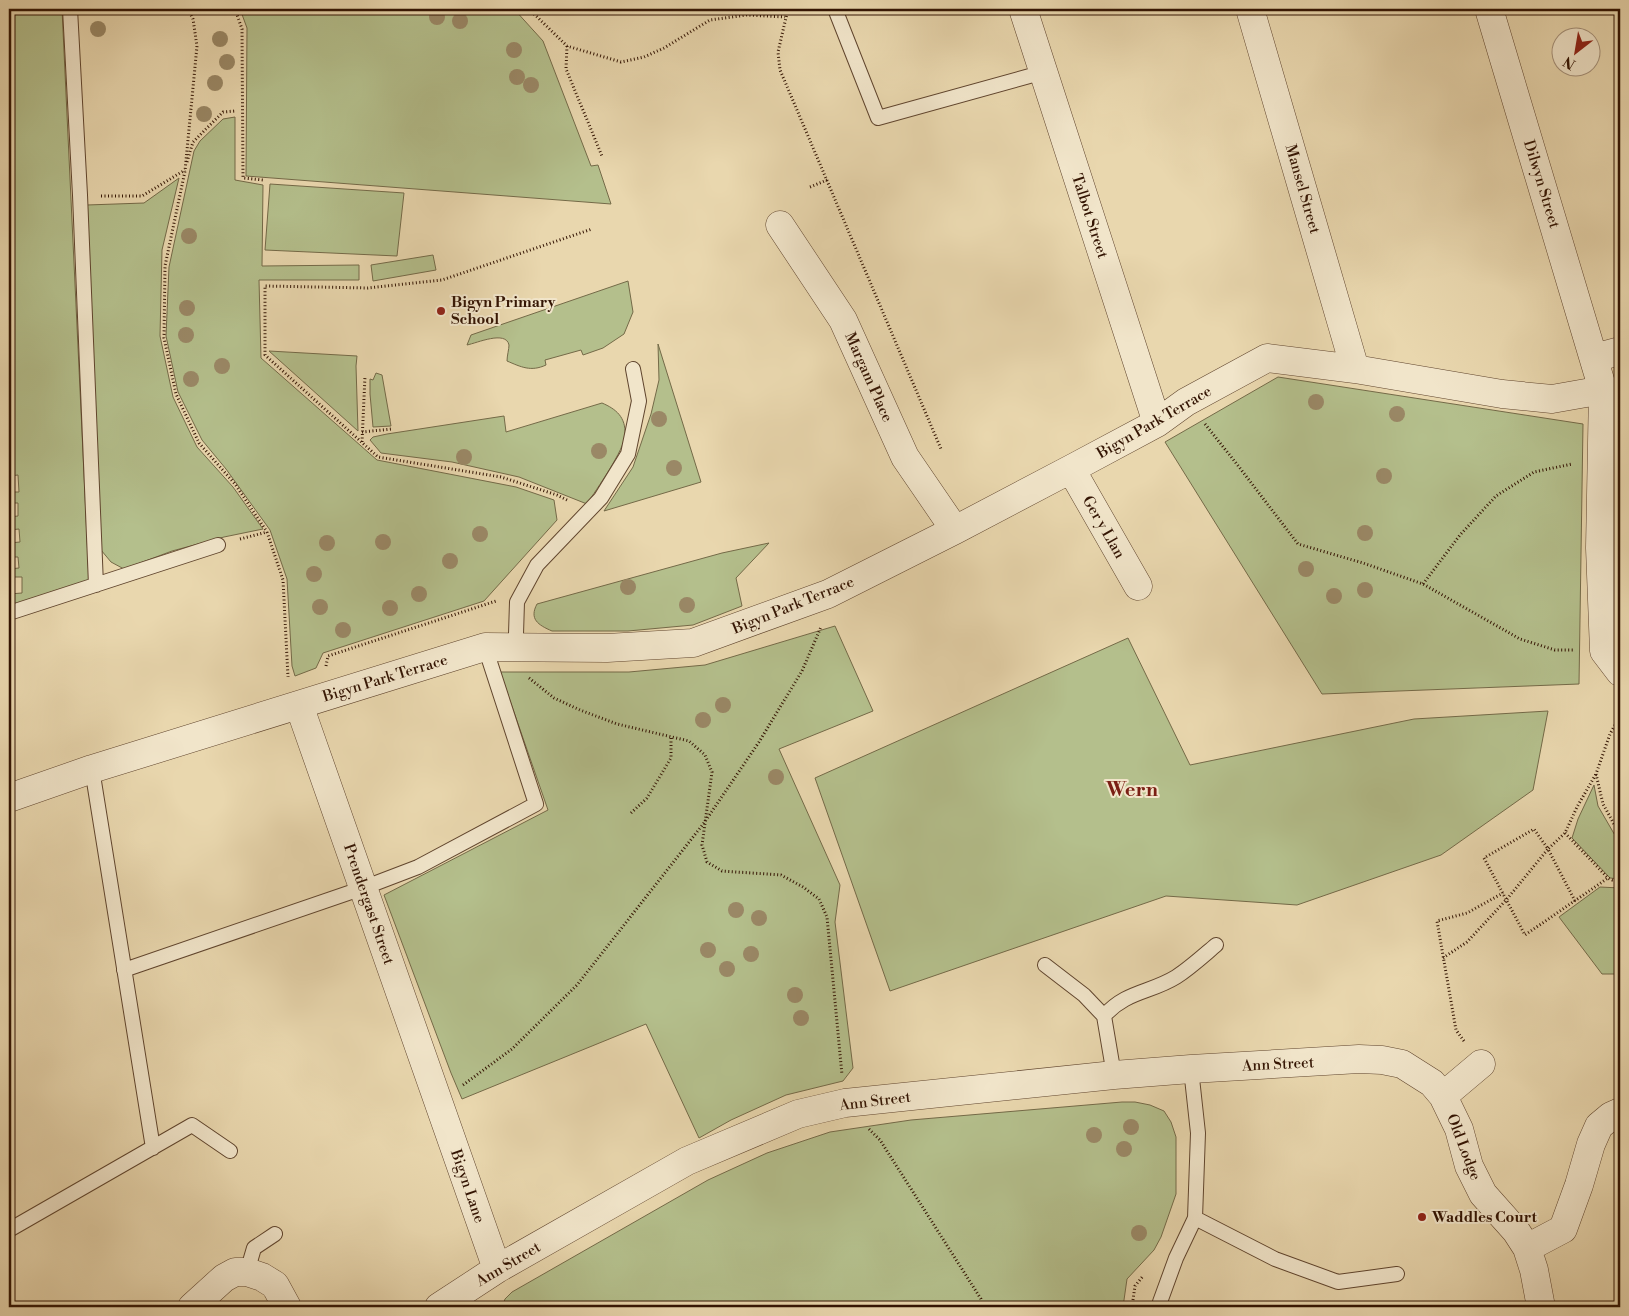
<svg xmlns="http://www.w3.org/2000/svg" width="1629" height="1316" font-family="'Libre Bodoni',serif">
<rect width="100%" height="100%" fill="#e9d7ae"/>
<filter id="stains"><feTurbulence type="fractalNoise" baseFrequency=".004" numOctaves="4"/><feColorMatrix values="0 0 0 0 .2 0 0 0 0 .09 0 0 0 0 .02 0 0 0 .5 -.17"/></filter>
<radialGradient id="worn" r=".72"><stop offset=".6" stop-color="#630" stop-opacity="0"/><stop offset="1" stop-color="#630" stop-opacity=".3"/></radialGradient>
<path fill="#b4bf8c" stroke="#746a48" d="M 9,9 L 62,9 L 89,580 L 9,607 L 9,594 L 22,593 L 22,577 L 9,577 L 9,569 L 19,568 L 18,557 L 9,557 L 9,543 L 20,542 L 19,529 L 9,530 L 9,517 L 18,516 L 18,503 L 9,503 L 9,492 L 19,492 L 18,475 L 9,476 L 9,467 L 13,467 L 13,459 L 9,459 L 9,442 L 14,442 L 13,427 L 9,427 L 9,416 L 13,416 L 12,405 L 9,405 L 9,390 L 11,390 L 10,376 L 9,375 Z
M 240,9 L 514,9 L 543,41 L 591,166 L 598,165 L 611,204 L 246,176 L 247,28 Z
M 235,117 L 235,180 L 263,185 L 262,266 L 359,265 L 359,280 L 259,280 L 261,358 L 377,460 L 516,487 L 554,500 L 557,520 L 484,601 L 323,653 L 316,668 L 295,676 L 292,666 L 287,579 L 270,530 L 226,469 L 202,440 L 178,392 L 166,336 L 169,267 L 194,151 L 200,141 L 223,119 Z
M 179,178 L 162,250 L 160,336 L 173,397 L 197,447 L 233,487 L 263,529 L 224,537 L 172,551 L 124,569 L 111,562 L 101,550 L 87,205 L 144,203 Z
M 270,184 L 404,193 L 397,256 L 265,250 Z
M 433,255 L 436,270 L 373,281 L 371,265 Z
M 628,281 L 633,312 L 624,334 L 603,348 L 583,355 L 581,350 L 545,360 L 546,365 C 531,372 521,367 507,361 C 507,356 509,349 509,345 C 506,330 477,343 467,345 L 471,335 Z
M 658,344 L 701,482 L 604,511 L 633,467 L 651,414 L 659,380 Z
M 269,351 L 357,356 L 356,366 L 358,431 Z
M 376,373 L 382,375 L 391,426 L 373,427 L 370,394 L 370,379 L 373,380 Z
M 1278,377 L 1583,424 L 1579,684 L 1322,694 L 1165,442 Z
M 602,403 C 616,409 626,417 625,435 C 625,449 596,490 587,504 L 519,477 L 452,462 L 381,453 L 370,440 L 373,437 L 387,434 L 504,416 L 506,432 Z
M 769,543 L 736,578 L 742,606 L 693,625 L 628,631 L 552,631 C 538,625 529,619 537,604 L 722,553 Z
M 835,626 L 873,711 L 779,749 L 840,885 L 835,922 L 853,1068 L 843,1081 L 786,1095 L 731,1120 L 699,1138 L 646,1024 L 462,1099 L 451,1073 L 384,895 L 548,810 L 500,672 L 629,672 L 705,665 Z
M 1128,638 L 1190,765 L 1414,719 L 1548,711 L 1533,790 L 1441,855 L 1297,905 L 1166,896 L 890,991 L 815,778 Z
M 1594,785 L 1598,806 L 1620,844 L 1620,879 L 1610,878 L 1572,838 L 1578,819 Z
M 1600,887 L 1620,888 L 1620,974 L 1602,974 L 1559,917 Z
M 1122,1102 L 1135,1102 L 1150,1105 L 1164,1111 L 1171,1122 L 1176,1137 L 1176,1194 L 1161,1237 L 1154,1250 L 1127,1279 L 1123,1307 L 502,1307 L 505,1299 L 512,1292 L 708,1180 L 767,1153 L 830,1132 L 911,1120 Z"/>
<g fill="none" stroke-linecap="round" stroke-linejoin="round">
<defs>
<path id="service" d="M 70,9 L 80,195 L 96,585
M 835,9 L 878,118 L 1044,72
M 9,613 L 218,545
M 518,648 L 516,634 L 517,602 L 537,565 L 601,498 L 628,454 L 639,401 L 633,369
M 92,769 L 153,1148
M 1045,965 L 1084,995 L 1104,1016
M 124,970 L 363,888 L 418,867 L 536,804 L 485,647
M 1104,1016 C 1126,991 1150,993 1176,977 C 1190,968 1203,956 1216,945
M 1104,1016 L 1114,1075
M 1195,1218 L 1275,1259 L 1338,1282 L 1397,1274
M 9,1230 L 192,1125 L 230,1151
M 247,1272 L 254,1248 L 275,1234
M 1161,1307 L 1160,1302 L 1176,1258 L 1195,1218 L 1198,1133 L 1191,1069"/>
<path id="minor" d="M 1023,9 L 1157,423
M 1250,9 L 1355,369
M 1489,9 L 1603,390 L 1600,548 L 1604,651 L 1620,672
M 780,225 L 843,320 L 905,457 L 955,530
M 1594,358 L 1620,351
M 1071,469 L 1138,586
M 299,705 L 497,1269
M 9,798 L 92,769 L 485,647 L 607,648 L 693,643 L 828,594 L 955,530 L 1071,469 L 1157,423 L 1186,402 L 1267,358 L 1355,369 L 1502,394 L 1552,399 L 1603,390
M 1443,1096 L 1481,1064
M 1527,1248 L 1563,1229 L 1579,1185 L 1591,1144 L 1599,1126 L 1611,1116 L 1620,1112
M 192,1307 L 224,1278 L 235,1272 L 247,1272 L 262,1277 L 275,1285 L 287,1307
M 439,1307 L 497,1269 L 687,1161 L 798,1114 L 845,1103 L 1114,1075 L 1191,1069 L 1359,1059 L 1382,1060 L 1402,1064 L 1432,1083 L 1443,1096 L 1459,1129 L 1469,1166 L 1483,1194 L 1516,1231 L 1527,1248 L 1534,1270 L 1541,1307"/>
</defs>
<use href="#service" stroke="#60452e" stroke-width="16"/>
<use href="#minor" stroke="#60452e" stroke-width="29"/>
<path stroke="#331403" stroke-width="3" stroke-dasharray="1 2.5" stroke-linecap="butt" d="M 188,9 L 193,19 L 197,46 L 185,171 L 165,266 L 164,338 L 176,394 L 199,443 L 235,484 L 267,532
M 235,9 L 242,29 L 243,178 L 263,180
M 529,9 L 567,46 L 621,62 L 644,57 L 664,48 L 710,20 L 747,15 L 785,17
M 788,9 L 778,52 L 780,70 L 941,449
M 567,46 L 566,69 L 602,156
M 187,162 L 193,142 L 223,112 L 235,111
M 810,187 L 827,180
M 101,196 L 142,196 L 185,170
M 1205,424 L 1236,463 L 1298,544 L 1363,563 L 1423,584 L 1520,639 L 1555,650 L 1575,650
M 362,432 L 392,429
M 362,442 L 365,376
M 567,500 L 557,495 L 501,477 L 378,457 L 265,355 L 265,286 L 368,288 L 442,280 L 592,229
M 240,539 L 267,532 L 283,580 L 288,677
M 1423,584 L 1460,535 L 1496,496 L 1534,472 L 1572,464
M 326,666 L 328,656 L 496,601
M 529,678 L 554,698 L 580,710 L 617,724 L 689,741 L 705,755 L 712,772 L 702,845 L 707,862 L 722,871 L 781,875 L 803,887 L 819,899 L 827,917 L 842,1075
M 1620,716 L 1610,734 L 1596,774 L 1603,804 L 1620,835
M 631,813 L 647,798 L 671,758 L 671,736
M 1565,833 L 1608,878 L 1612,880 L 1620,880
M 1575,901 L 1548,849 L 1565,833 L 1577,807 L 1596,774
M 1443,958 L 1467,942 L 1507,899 L 1548,849 L 1534,829 L 1484,858 L 1525,935 L 1608,878
M 1464,1041 L 1456,1030 L 1437,921 L 1467,913 L 1503,893
M 463,1085 L 512,1049 L 577,985 L 704,823 L 759,742 L 802,671 L 821,627
M 869,1129 L 880,1140 L 981,1299 L 983,1307
M 1132,1307 L 1135,1286 L 1143,1276"/>
<use href="#service" stroke="#f1e5ca" stroke-width="14"/>
<use href="#minor" stroke="#f1e5ca" stroke-width="28"/>
</g>
<g fill="#9a8866">
<circle cx="437" cy="17" r="8"/>
<circle cx="460" cy="21" r="8"/>
<circle cx="98" cy="29" r="8"/>
<circle cx="220" cy="39" r="8"/>
<circle cx="514" cy="50" r="8"/>
<circle cx="227" cy="62" r="8"/>
<circle cx="517" cy="77" r="8"/>
<circle cx="215" cy="83" r="8"/>
<circle cx="531" cy="85" r="8"/>
<circle cx="204" cy="114" r="8"/>
<circle cx="189" cy="236" r="8"/>
<circle cx="187" cy="308" r="8"/>
<circle cx="186" cy="335" r="8"/>
<circle cx="222" cy="366" r="8"/>
<circle cx="191" cy="379" r="8"/>
<circle cx="1316" cy="402" r="8"/>
<circle cx="1397" cy="414" r="8"/>
<circle cx="659" cy="419" r="8"/>
<circle cx="599" cy="451" r="8"/>
<circle cx="464" cy="457" r="8"/>
<circle cx="674" cy="468" r="8"/>
<circle cx="1384" cy="476" r="8"/>
<circle cx="1365" cy="533" r="8"/>
<circle cx="480" cy="534" r="8"/>
<circle cx="383" cy="542" r="8"/>
<circle cx="327" cy="543" r="8"/>
<circle cx="450" cy="561" r="8"/>
<circle cx="1306" cy="569" r="8"/>
<circle cx="314" cy="574" r="8"/>
<circle cx="628" cy="587" r="8"/>
<circle cx="1365" cy="590" r="8"/>
<circle cx="419" cy="594" r="8"/>
<circle cx="1334" cy="596" r="8"/>
<circle cx="687" cy="605" r="8"/>
<circle cx="320" cy="607" r="8"/>
<circle cx="390" cy="608" r="8"/>
<circle cx="343" cy="630" r="8"/>
<circle cx="723" cy="705" r="8"/>
<circle cx="703" cy="720" r="8"/>
<circle cx="776" cy="777" r="8"/>
<circle cx="736" cy="910" r="8"/>
<circle cx="759" cy="918" r="8"/>
<circle cx="708" cy="950" r="8"/>
<circle cx="751" cy="954" r="8"/>
<circle cx="727" cy="969" r="8"/>
<circle cx="795" cy="995" r="8"/>
<circle cx="801" cy="1018" r="8"/>
<circle cx="1131" cy="1127" r="8"/>
<circle cx="1094" cy="1135" r="8"/>
<circle cx="1124" cy="1149" r="8"/>
<circle cx="1139" cy="1233" r="8"/>
</g>
<g fill="#8f2418" stroke="#f1e5ca" stroke-width="2">
<circle cx="441" cy="311" r="5"/>
<circle cx="1422" cy="1217" r="5"/>
</g>
<g text-anchor="middle" stroke-width="4" stroke-linejoin="round" paint-order="stroke">
<g font-size="15" fill="#331403" stroke="#f1e5ca">
<text transform="translate(1542 184) rotate(73)" y="5">Dilwyn Street</text>
<text transform="translate(1303 189) rotate(74)" y="5">Mansel Street</text>
<text transform="translate(1090 216) rotate(72)" y="5">Talbot Street</text>
<text transform="translate(869 377) rotate(66)" y="5">Margam Place</text>
<text transform="translate(1154 422) rotate(-30)" y="5">Bigyn Park Terrace</text>
<text transform="translate(1104 527) rotate(60)" y="5">Ger y Llan</text>
<text transform="translate(793 605) rotate(-22)" y="5">Bigyn Park Terrace</text>
<text transform="translate(385 678) rotate(-17)" y="5">Bigyn Park Terrace</text>
<text transform="translate(369 904) rotate(71)" y="5">Prendergast Street</text>
<text transform="translate(1278 1064) rotate(-3)" y="5">Ann Street</text>
<text transform="translate(875 1101) rotate(-7)" y="5">Ann Street</text>
<text transform="translate(1464 1147) rotate(69)" y="5">Old Lodge</text>
<text transform="translate(468 1186) rotate(71)" y="5">Bigyn Lane</text>
<text transform="translate(508 1264) rotate(-31)" y="5">Ann Street</text>
</g>
<g font-size="15" font-weight="bold" fill="#331403" stroke="#f1e5ca" text-anchor="start">
<text x="451" y="307">Bigyn Primary<tspan x="451" dy="17">School</tspan></text>
<text x="1432" y="1222">Waddles Court</text>
</g>
<g font-size="20" font-weight="bold" fill="#7a1f14" stroke="#f1e5ca">
<text x="1132" y="796">Wern</text>
</g>
</g>
<rect width="1629" height="1316" fill="none" stroke="#e9d7ae" stroke-width="30"/>
<rect x="10" y="10" width="1609" height="1296" fill="none" stroke="#331403" stroke-width="2.5"/>
<rect x="15" y="15" width="1599" height="1286" fill="none" stroke="#331403"/>
<g transform="translate(1576 52) rotate(211)"><circle r="24" fill="#f1e5ca" stroke="#a5917a"/>
<path d="M0-4L9 19L0 12L-9 19Z" fill="#8f2418"/>
<text y="-8" font-size="14" font-weight="bold" text-anchor="middle" fill="#331403">N</text>
</g>
<rect width="100%" height="100%" filter="url(#stains)"/>
<rect width="100%" height="100%" fill="url(#worn)"/>
</svg>
